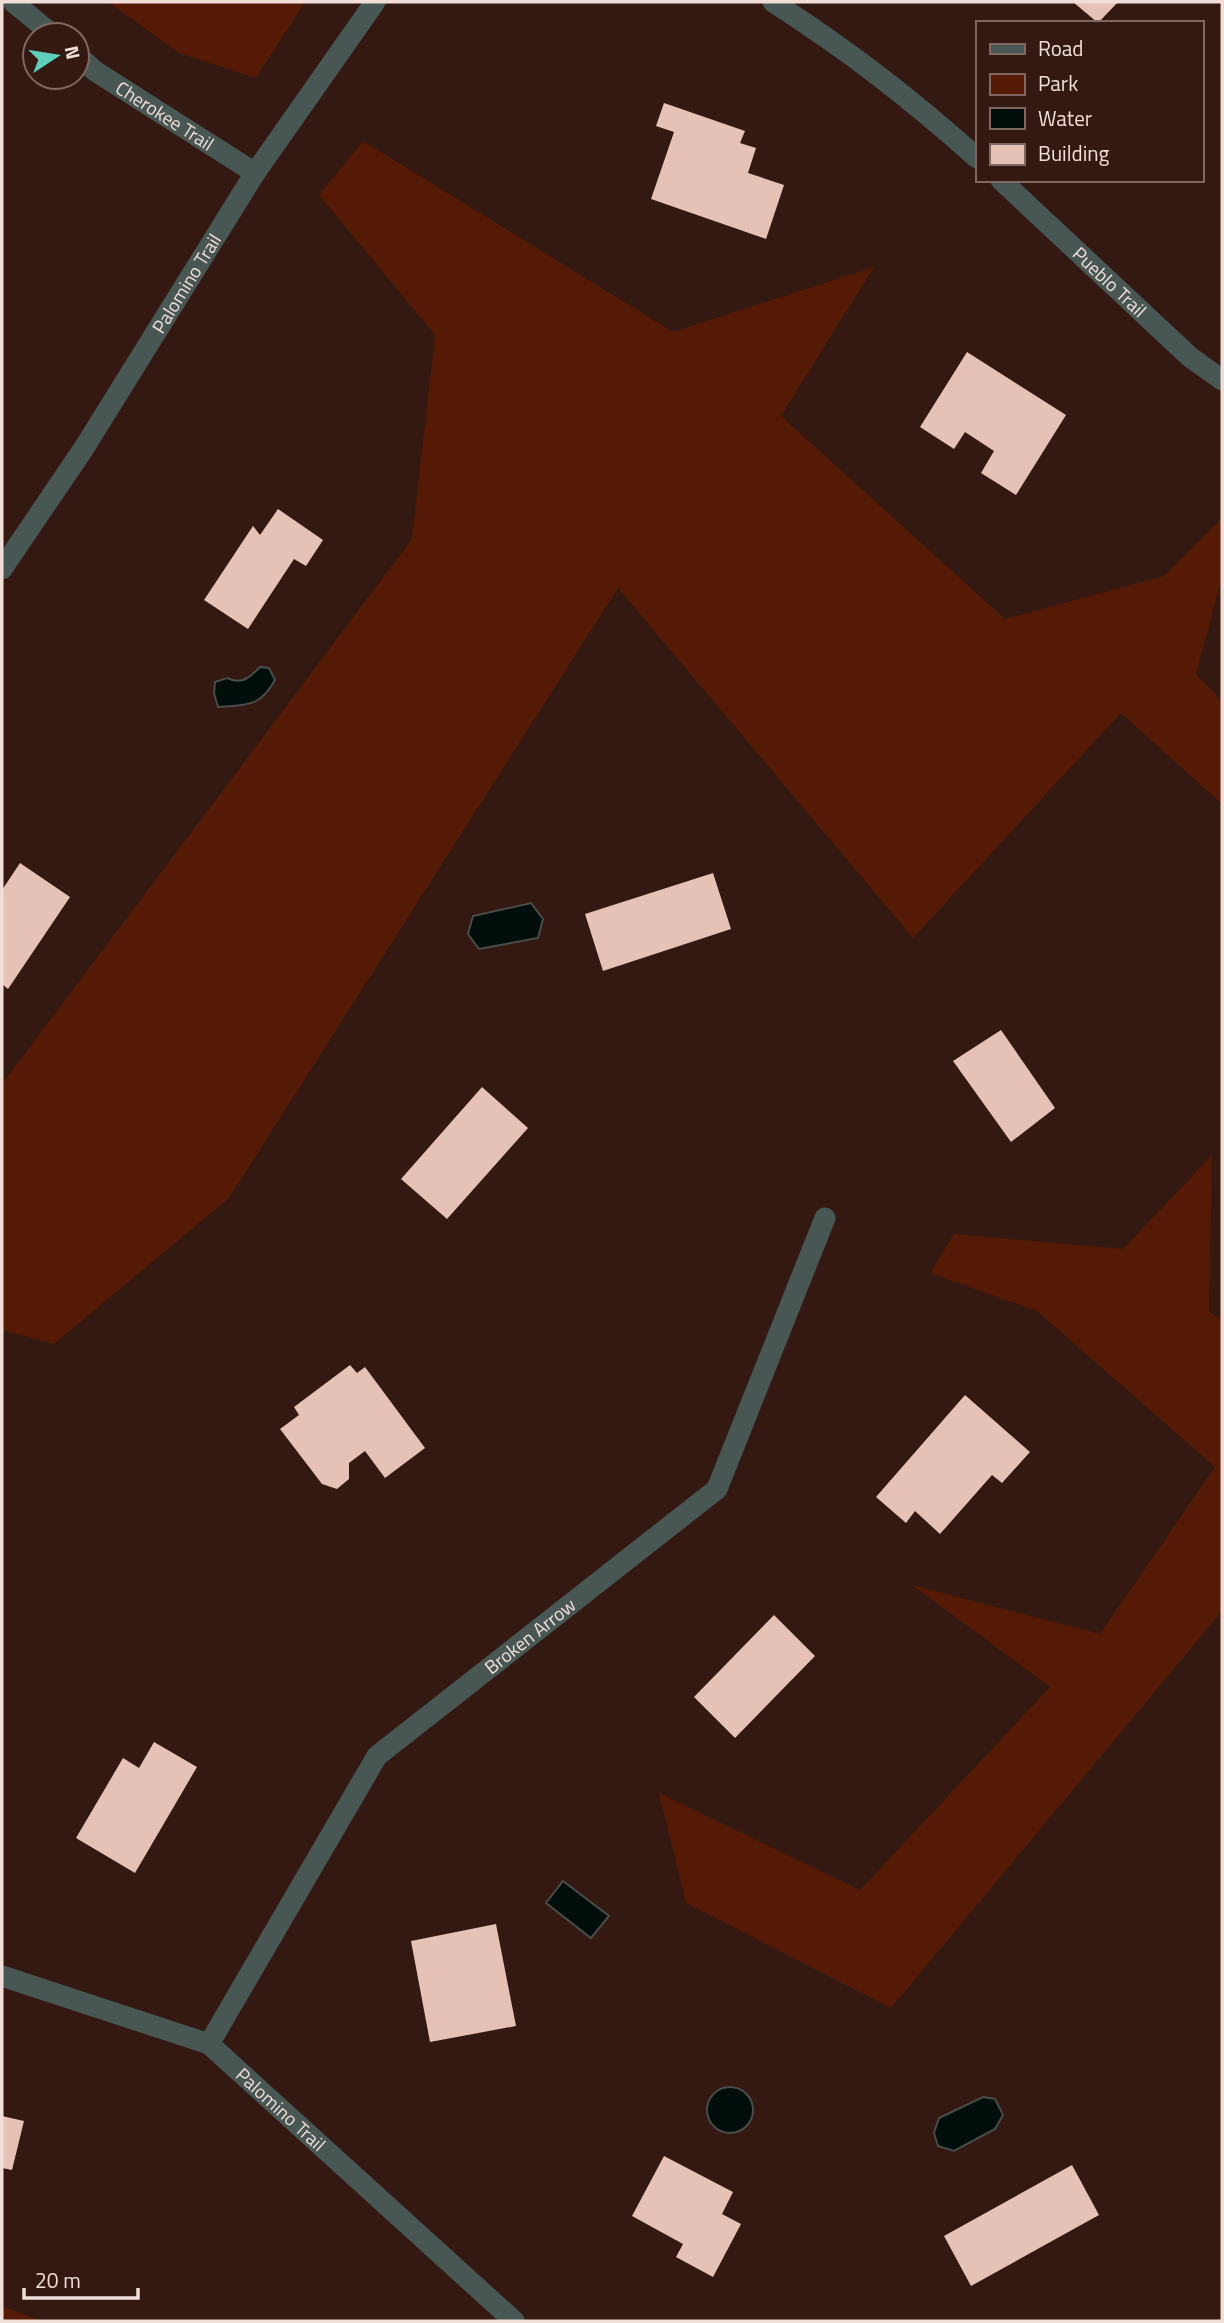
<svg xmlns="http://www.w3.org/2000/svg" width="1224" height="2323" font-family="'Titillium Web',sans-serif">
<rect width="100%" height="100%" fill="#331911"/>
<path fill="#551a05" d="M 108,2 L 305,2 L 256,78 L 179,53 Z
M 363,141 L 673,332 L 874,267 L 781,416 L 1005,619 L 1164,576 L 1222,518 L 1222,577 L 1196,674 L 1222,701 L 1222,804 L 1121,713 L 913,938 L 618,588 L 229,1198 L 54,1344 L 2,1330 L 2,1084 L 412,539 L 435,335 L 319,195 Z
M 1212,1155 L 1209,1311 L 1222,1321 L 1222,1611 L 891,2008 L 686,1903 L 659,1793 L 860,1890 L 1050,1687 L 912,1585 L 1100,1634 L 1215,1467 L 1037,1311 L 930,1273 L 954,1234 L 1123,1249 Z
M 2,2306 L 42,2321 L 2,2321 Z"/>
<path fill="#010e0b" stroke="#494c48" stroke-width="2" d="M 260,667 L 269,668 L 275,680 C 260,707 247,705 218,707 L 214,693 L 215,682 L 227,678 C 242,685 249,678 260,667 Z
M 531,903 L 543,919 L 538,938 L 479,949 L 468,934 L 473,916 Z
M 563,1881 L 609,1916 L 591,1938 L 546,1903 Z
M707 2110a23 23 0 1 1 46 0a23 23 0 1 1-46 0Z
M 983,2097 L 995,2099 L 1003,2115 L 995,2129 L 954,2151 L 938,2146 L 934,2133 L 939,2118 Z"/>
<path fill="#e6c2b6" d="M 1073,2 L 1118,2 L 1098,23 Z
M 664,103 L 745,131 L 740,143 L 756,148 L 748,173 L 784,185 L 766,239 L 651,199 L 674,132 L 656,126 Z
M 967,352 L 1066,415 L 1016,495 L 981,473 L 994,451 L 965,432 L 954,449 L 920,427 Z
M 278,509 L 323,540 L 306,566 L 294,559 L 248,629 L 204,600 L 253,526 L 260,535 Z
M 20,863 L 70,897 L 8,989 L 2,984 L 2,890 Z
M 713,873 L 731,929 L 603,971 L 585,914 Z
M 1001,1030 L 1055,1108 L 1011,1142 L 953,1061 Z
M 482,1087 L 528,1128 L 447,1219 L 401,1179 Z
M 350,1365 L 357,1373 L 365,1367 L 425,1448 L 385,1478 L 365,1451 L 349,1463 L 349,1479 L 337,1489 L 322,1484 L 280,1429 L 299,1415 L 294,1407 Z
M 965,1395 L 1030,1452 L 1002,1483 L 992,1475 L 940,1534 L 915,1511 L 906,1523 L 876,1497 Z
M 774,1615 L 815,1656 L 735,1738 L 694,1697 Z
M 154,1742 L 197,1767 L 135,1873 L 76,1838 L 123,1758 L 139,1768 Z
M 496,1924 L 516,2026 L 430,2042 L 411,1941 Z
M 2,2116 L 24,2121 L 12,2170 L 2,2168 Z
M 664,2156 L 733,2192 L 722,2214 L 741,2224 L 713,2277 L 676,2257 L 683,2244 L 632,2216 Z
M 1072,2165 L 1099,2215 L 971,2286 L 944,2236 Z"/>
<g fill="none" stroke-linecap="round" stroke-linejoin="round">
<g stroke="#485754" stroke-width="21">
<path d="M 13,2 L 53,35"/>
<path d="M 773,2 C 849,51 910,98 977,158"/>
<path id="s1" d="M 77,55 L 95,71 L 255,173"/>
<path id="s2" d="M 1001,180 L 1190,357 L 1222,380"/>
<path id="s3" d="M 2,569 L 84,448 L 255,173 L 375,2"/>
<path id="s4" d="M 2,1976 L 209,2044 L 514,2321"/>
<path id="s5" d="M 209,2044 L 377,1756 L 717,1489 L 825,1218"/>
</g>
</g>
<g text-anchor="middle" stroke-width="7" stroke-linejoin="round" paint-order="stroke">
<g font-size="19" fill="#f1ded8" stroke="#331911">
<text dy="7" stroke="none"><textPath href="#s1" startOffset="107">Cherokee Trail</textPath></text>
<text dy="7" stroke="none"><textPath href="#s2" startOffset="149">Pueblo Trail</textPath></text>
<text dy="7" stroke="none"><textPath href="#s3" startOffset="340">Palomino Trail</textPath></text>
<text dy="7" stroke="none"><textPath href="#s5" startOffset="528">Broken Arrow</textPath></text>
<text dy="7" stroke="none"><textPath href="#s4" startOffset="315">Palomino Trail</textPath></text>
</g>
</g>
<rect width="1224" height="2323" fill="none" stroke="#f1ded8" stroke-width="7"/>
<rect x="976" y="21" width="228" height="161" fill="#331911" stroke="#7f6861" stroke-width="2"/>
<rect x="990" y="44" width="35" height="10" fill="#485754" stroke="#7f6861" stroke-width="2"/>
<text x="1038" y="56" font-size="21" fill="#f1ded8">Road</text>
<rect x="990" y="74" width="35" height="21" fill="#551a05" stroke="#7f6861" stroke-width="2"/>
<text x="1038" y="91" font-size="21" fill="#f1ded8">Park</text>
<rect x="990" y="108" width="35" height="21" fill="#010e0b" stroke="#7f6861" stroke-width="2"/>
<text x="1038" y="126" font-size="21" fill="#f1ded8">Water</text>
<rect x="990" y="144" width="35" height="21" fill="#e6c2b6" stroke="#7f6861" stroke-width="2"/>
<text x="1038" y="161" font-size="21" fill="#f1ded8">Building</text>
<g transform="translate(56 56) rotate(78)"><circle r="33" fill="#331911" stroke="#7f6861" stroke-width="2"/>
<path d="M0-5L12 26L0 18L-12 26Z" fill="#5dceb9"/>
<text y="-10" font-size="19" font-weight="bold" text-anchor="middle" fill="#f1ded8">N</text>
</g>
<path d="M24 2288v10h114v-10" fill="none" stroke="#f1ded8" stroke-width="3.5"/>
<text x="35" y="2288" font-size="21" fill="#f1ded8" stroke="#331911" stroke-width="5" paint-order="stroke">20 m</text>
</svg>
